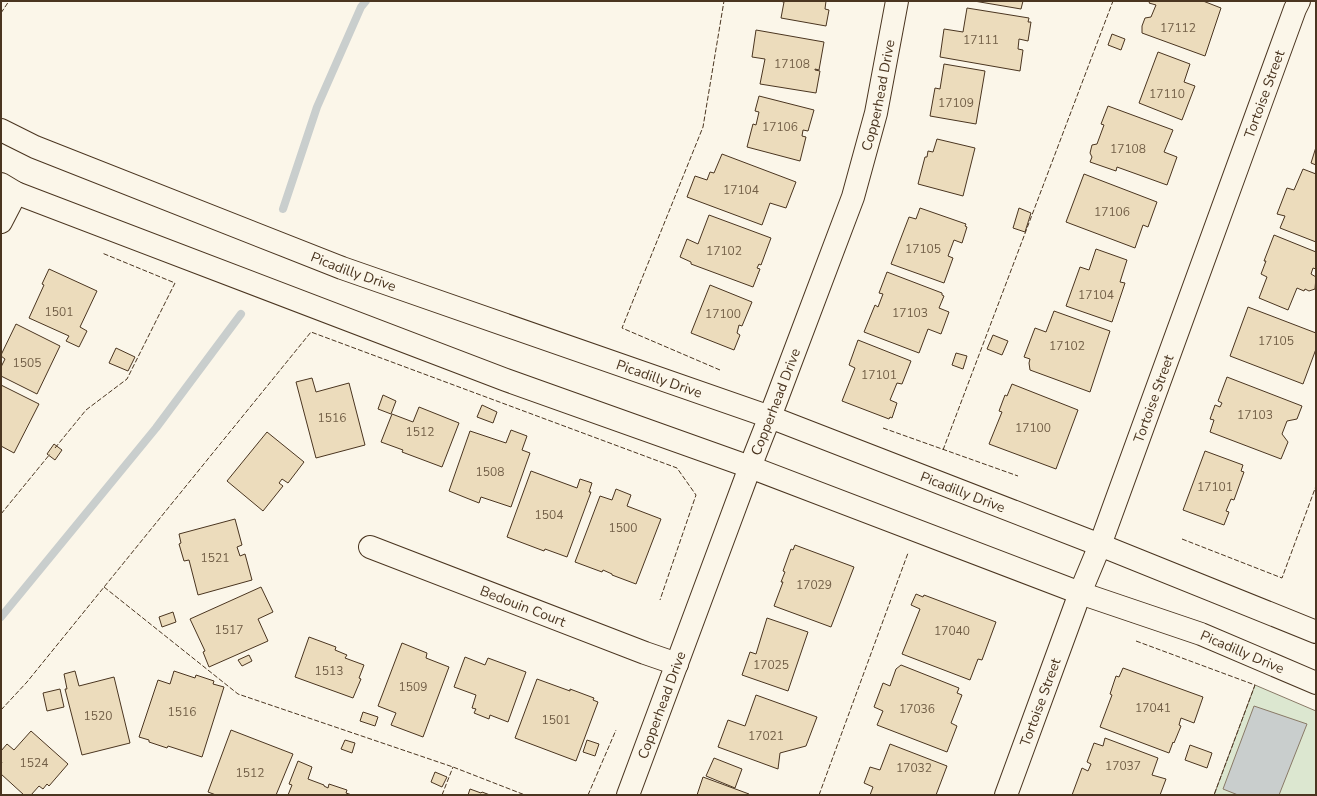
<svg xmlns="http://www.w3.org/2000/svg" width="1317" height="796" font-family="'Nunito Sans',sans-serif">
<rect width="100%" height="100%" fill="#fbf6e9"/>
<path fill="#dce7d0" stroke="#887966" d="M 1255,685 L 1316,711 L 1316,795 L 1214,795 Z"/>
<path fill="#c9cecd" stroke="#887966" d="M 1254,706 L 1307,724 L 1279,795 L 1238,795 L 1223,789 Z"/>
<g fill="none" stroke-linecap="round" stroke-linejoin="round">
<path stroke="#c9cecd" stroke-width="8" d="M 283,209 L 317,107 L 361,7 L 366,1
M 1,617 L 156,428 L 241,314"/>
</g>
<path fill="#ecdcbc" stroke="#4a3520" d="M 779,1 L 830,1 L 826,1 L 825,9 L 829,10 L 826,26 L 781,18 L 784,2 Z
M 974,1 L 1023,1 L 1021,9 Z
M 1150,1 L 1203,1 L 1221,8 L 1205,56 L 1142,33 L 1142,26 L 1145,18 L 1151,17 L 1156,5 L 1149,3 Z
M 967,8 L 1029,18 L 1028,22 L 1031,22 L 1028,41 L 1019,39 L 1018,49 L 1023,50 L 1020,71 L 940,57 L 944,29 L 963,32 Z
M 756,30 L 824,42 L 819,70 L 815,69 L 815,70 L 820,71 L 816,93 L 760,84 L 765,59 L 752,57 Z
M 1112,34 L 1125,39 L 1121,50 L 1108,45 Z
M 1158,52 L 1190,64 L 1184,82 L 1195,86 L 1182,120 L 1139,103 Z
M 944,64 L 985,71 L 976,124 L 930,116 L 935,88 L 940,89 Z
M 759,96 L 814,110 L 808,131 L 803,130 L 802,136 L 806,137 L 800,161 L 747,147 L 753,124 L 756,125 L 759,112 L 755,111 Z
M 1108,106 L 1173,130 L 1164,152 L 1177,157 L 1167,185 L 1117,167 L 1116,171 L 1090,162 L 1092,157 L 1090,153 L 1092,145 L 1097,144 L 1104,125 L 1101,124 Z
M 937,139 L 975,148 L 963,196 L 918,184 L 925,157 L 927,157 L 928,151 L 933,152 Z
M 1316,147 L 1316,165 L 1311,163 Z
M 722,154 L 796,182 L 786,208 L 770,203 L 762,225 L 687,197 L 695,176 L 707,180 L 710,172 L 714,173 Z
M 1303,169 L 1316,174 L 1316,242 L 1280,228 L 1285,216 L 1277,214 L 1287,188 L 1294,190 Z
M 1084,174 L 1157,202 L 1148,227 L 1143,225 L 1135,248 L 1066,222 Z
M 920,208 L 966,224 L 965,226 L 967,227 L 962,243 L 954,240 L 948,256 L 953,258 L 944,283 L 891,264 L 909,217 L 916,219 Z
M 1019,208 L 1031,213 L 1025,232 L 1013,228 Z
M 709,215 L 771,238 L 761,265 L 759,264 L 757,268 L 760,269 L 753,287 L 691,264 L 691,262 L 680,257 L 687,239 L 698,244 Z
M 1274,235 L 1316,252 L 1316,269 L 1313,268 L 1311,274 L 1316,277 L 1315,289 L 1309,291 L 1305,289 L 1304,291 L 1297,288 L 1288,310 L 1259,298 L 1267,277 L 1261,274 L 1266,261 L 1264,261 Z
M 1096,249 L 1127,260 L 1120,282 L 1125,283 L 1112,322 L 1066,306 L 1080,267 L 1089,270 Z
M 49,269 L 97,291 L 80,327 L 87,331 L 79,347 L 66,341 L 69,336 L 29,318 L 44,285 L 42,284 Z
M 887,272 L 942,293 L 942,295 L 944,296 L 939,308 L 949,312 L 941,334 L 928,329 L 919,353 L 864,332 L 875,305 L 878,307 L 883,294 L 879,293 Z
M 710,285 L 752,302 L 742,326 L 739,325 L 737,333 L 740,335 L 734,350 L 691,333 Z
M 1248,307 L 1316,333 L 1316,349 L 1303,384 L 1230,356 Z
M 1054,311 L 1110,331 L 1090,392 L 1030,370 L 1029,363 L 1030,359 L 1024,357 L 1035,328 L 1046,332 Z
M 16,324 L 60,346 L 37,394 L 1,376 L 1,367 L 5,359 L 1,356 L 1,355 Z
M 993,335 L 1008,341 L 1002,355 L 987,349 Z
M 858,340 L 911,361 L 902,384 L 897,383 L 890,400 L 897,403 L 892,418 L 890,417 L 889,419 L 842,401 L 855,368 L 849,365 Z
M 116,348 L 135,357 L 128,371 L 109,363 Z
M 956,353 L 967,356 L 963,369 L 952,365 Z
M 1227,377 L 1302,406 L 1297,419 L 1287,421 L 1282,434 L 1288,442 L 1281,459 L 1210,432 L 1214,420 L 1210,419 L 1215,405 L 1220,407 L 1222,403 L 1218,401 Z
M 312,378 L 316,392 L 349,383 L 365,445 L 316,458 L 296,382 Z
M 1012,384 L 1078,410 L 1056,469 L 989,444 L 1002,412 L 999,411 L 1005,395 L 1007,396 Z
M 1,385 L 39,404 L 14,453 L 1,446 Z
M 383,395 L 396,401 L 391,414 L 378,409 Z
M 482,405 L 497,412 L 493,423 L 477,417 Z
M 419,407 L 459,423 L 442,467 L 402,452 L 403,450 L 381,442 L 392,414 L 413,422 Z
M 511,430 L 527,436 L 522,450 L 530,453 L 511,507 L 481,497 L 479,503 L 449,491 L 470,431 L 506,443 Z
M 267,432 L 304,462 L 288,483 L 282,479 L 279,483 L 283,486 L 263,511 L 227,481 Z
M 54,444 L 62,450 L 55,460 L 47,454 Z
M 1205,451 L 1243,465 L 1241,471 L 1244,472 L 1234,500 L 1231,499 L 1226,511 L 1229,512 L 1224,525 L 1183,510 Z
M 531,471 L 577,488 L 580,479 L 592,483 L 589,492 L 591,492 L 567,557 L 545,549 L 544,551 L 507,537 Z
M 616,489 L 631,495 L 627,506 L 661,519 L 636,584 L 612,575 L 612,574 L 603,570 L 602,572 L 575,562 L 600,496 L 612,500 Z
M 235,519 L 242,545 L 237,547 L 240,556 L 245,554 L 252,580 L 198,595 L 189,560 L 184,561 L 179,544 L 181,543 L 179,534 Z
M 795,545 L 854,567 L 831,627 L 774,606 L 783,582 L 781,582 L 785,572 L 783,571 L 791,549 L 793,550 Z
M 261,587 L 273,612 L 258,619 L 268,641 L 209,667 L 203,652 L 205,651 L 190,619 Z
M 916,594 L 923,597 L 924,595 L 996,622 L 982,660 L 978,659 L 970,680 L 902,654 L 920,609 L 911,605 Z
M 173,612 L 176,622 L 162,627 L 159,617 Z
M 767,618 L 808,632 L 788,691 L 742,675 L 750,652 L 756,654 Z
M 309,637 L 336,647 L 335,650 L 347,655 L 345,658 L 364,665 L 359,678 L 361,679 L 353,698 L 295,677 Z
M 402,643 L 427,653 L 426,658 L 449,667 L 423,737 L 391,725 L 396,713 L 378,706 Z
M 249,655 L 252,661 L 242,666 L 238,660 Z
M 465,657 L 485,665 L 488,658 L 526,672 L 508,722 L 490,715 L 489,719 L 474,713 L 476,709 L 472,708 L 476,695 L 454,687 Z
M 901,665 L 959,688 L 957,693 L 962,695 L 951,723 L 957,726 L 947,752 L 877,725 L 883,711 L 874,707 L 883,683 L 890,686 L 896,669 Z
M 1123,668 L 1203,697 L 1194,723 L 1181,718 L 1179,725 L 1181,726 L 1174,743 L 1173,742 L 1169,753 L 1100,727 L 1112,695 L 1110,694 L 1116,676 L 1119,677 Z
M 75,671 L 79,686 L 114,677 L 130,743 L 82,755 L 65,689 L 67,689 L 64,674 Z
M 174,671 L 195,678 L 196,675 L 214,681 L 213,684 L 224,687 L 202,757 L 168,746 L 167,748 L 149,742 L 149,740 L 139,737 L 158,680 L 170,684 Z
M 537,679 L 570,691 L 570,689 L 594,698 L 593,700 L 598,702 L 576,761 L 515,738 Z
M 60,689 L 64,707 L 47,711 L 43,693 Z
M 756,695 L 817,717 L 806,746 L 780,753 L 778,769 L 718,747 L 728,720 L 745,726 Z
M 363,712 L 378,717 L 375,726 L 360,721 Z
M 231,730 L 293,754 L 276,795 L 216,795 L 208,792 Z
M 31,731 L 68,764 L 49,786 L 47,784 L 43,789 L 39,786 L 31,795 L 24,795 L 1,774 L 1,764 L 2,762 L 1,761 L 1,751 L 7,744 L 14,750 Z
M 1105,738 L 1158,758 L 1152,775 L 1166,779 L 1160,795 L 1072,795 L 1082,768 L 1088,771 L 1091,764 L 1087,762 L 1094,743 L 1103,746 Z
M 345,740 L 355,743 L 352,753 L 341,749 Z
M 587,740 L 599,744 L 595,756 L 583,752 Z
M 890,744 L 947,766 L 936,795 L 870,795 L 873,787 L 864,783 L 870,767 L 880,770 Z
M 1190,745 L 1212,753 L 1207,768 L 1185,760 Z
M 714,758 L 742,769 L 735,788 L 706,776 Z
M 298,761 L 312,767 L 308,779 L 324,785 L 324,786 L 328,788 L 329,784 L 347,790 L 346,793 L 352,795 L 288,795 L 292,785 L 289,784 Z
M 435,772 L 447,777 L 442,787 L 431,782 Z
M 703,777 L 749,794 L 748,795 L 697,795 Z
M 470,789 L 481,793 L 482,792 L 490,795 L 468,795 Z"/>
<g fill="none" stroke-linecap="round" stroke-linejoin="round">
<defs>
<g id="minor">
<path d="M 1,222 L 16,193"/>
<path id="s1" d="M 370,547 L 645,653 L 677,664"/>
<path id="s2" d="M 628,795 L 750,467 L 776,401 L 853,197 L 876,113 L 897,1"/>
<path id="s3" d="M 1006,795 L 1080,593 L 1100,545 L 1295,9 L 1299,1"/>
</g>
<g id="tertiary">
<path id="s4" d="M 1,130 L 35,147 L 342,268 L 770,417 L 1100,545 L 1316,632"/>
<path id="s5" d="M 1,184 L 16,193 L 506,380 L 750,467 L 1080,593 L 1201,634 L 1316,683"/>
</g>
</defs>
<use href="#minor" stroke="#4a3520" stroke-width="24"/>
<use href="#tertiary" stroke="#4a3520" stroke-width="24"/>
<use href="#minor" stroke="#fbf6e9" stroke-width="22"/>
<use href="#tertiary" stroke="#fbf6e9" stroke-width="22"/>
<path stroke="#4a3520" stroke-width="1" stroke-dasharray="5 2" stroke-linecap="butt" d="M 1,13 L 9,1
M 720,370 L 622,328 L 703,127 L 724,1
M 883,428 L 1018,476
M 55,448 L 86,410 L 127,379 L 175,283 L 102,253
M 943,450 L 1113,1
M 1,514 L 50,454
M 1182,539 L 1282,578 L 1316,486
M 104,587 L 238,694 L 453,767 L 525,795
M 1136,641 L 1255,685 L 1214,795
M 1,710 L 27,682 L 311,332 L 677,468 L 696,495 L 660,600
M 442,795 L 453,767
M 588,795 L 616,730
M 819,795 L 908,553"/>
</g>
<g text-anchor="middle" stroke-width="3" stroke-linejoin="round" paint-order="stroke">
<g font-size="12" fill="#725f47">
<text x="1178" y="32">17112</text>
<text x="981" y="44">17111</text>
<text x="792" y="68">17108</text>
<text x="1167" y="98">17110</text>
<text x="956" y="107">17109</text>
<text x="780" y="131">17106</text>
<text x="1128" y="153">17108</text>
<text x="741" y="194">17104</text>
<text x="1112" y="216">17106</text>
<text x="923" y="253">17105</text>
<text x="724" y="255">17102</text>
<text x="1096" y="299">17104</text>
<text x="59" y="316">1501</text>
<text x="910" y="317">17103</text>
<text x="723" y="318">17100</text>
<text x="1276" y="345">17105</text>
<text x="1067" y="350">17102</text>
<text x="27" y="367">1505</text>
<text x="879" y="379">17101</text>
<text x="1255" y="419">17103</text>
<text x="332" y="422">1516</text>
<text x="1033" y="432">17100</text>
<text x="420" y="436">1512</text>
<text x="490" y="476">1508</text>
<text x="1215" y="491">17101</text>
<text x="549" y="519">1504</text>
<text x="623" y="532">1500</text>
<text x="215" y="562">1521</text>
<text x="814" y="589">17029</text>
<text x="229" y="634">1517</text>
<text x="952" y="635">17040</text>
<text x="771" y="669">17025</text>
<text x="329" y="675">1513</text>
<text x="413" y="691">1509</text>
<text x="1153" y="712">17041</text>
<text x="917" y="713">17036</text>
<text x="182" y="716">1516</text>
<text x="98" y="720">1520</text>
<text x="556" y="724">1501</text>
<text x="766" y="740">17021</text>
<text x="34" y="767">1524</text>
<text x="1123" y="770">17037</text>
<text x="914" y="772">17032</text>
<text x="250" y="777">1512</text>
</g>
<g font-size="14" fill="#4a3520" stroke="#fbf6e9">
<text dy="5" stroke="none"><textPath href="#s3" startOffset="747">Tortoise Street</textPath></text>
<text dy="5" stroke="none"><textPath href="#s2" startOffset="744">Copperhead Drive</textPath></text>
<text dy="5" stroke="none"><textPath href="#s4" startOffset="380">Picadilly Drive</textPath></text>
<text dy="5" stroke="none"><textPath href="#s4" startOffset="704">Picadilly Drive</textPath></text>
<text dy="5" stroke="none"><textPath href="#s3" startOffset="423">Tortoise Street</textPath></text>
<text dy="5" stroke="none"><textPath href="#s2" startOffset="420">Copperhead Drive</textPath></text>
<text dy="5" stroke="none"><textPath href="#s4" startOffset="1028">Picadilly Drive</textPath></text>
<text dy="5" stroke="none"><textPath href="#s1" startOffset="164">Bedouin Court</textPath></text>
<text dy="5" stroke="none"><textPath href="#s5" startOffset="1327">Picadilly Drive</textPath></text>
<text dy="5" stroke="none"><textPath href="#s3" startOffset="99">Tortoise Street</textPath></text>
<text dy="5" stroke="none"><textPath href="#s2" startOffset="96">Copperhead Drive</textPath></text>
</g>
</g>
<rect width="1317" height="796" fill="none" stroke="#4a3520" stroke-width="4"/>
</svg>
